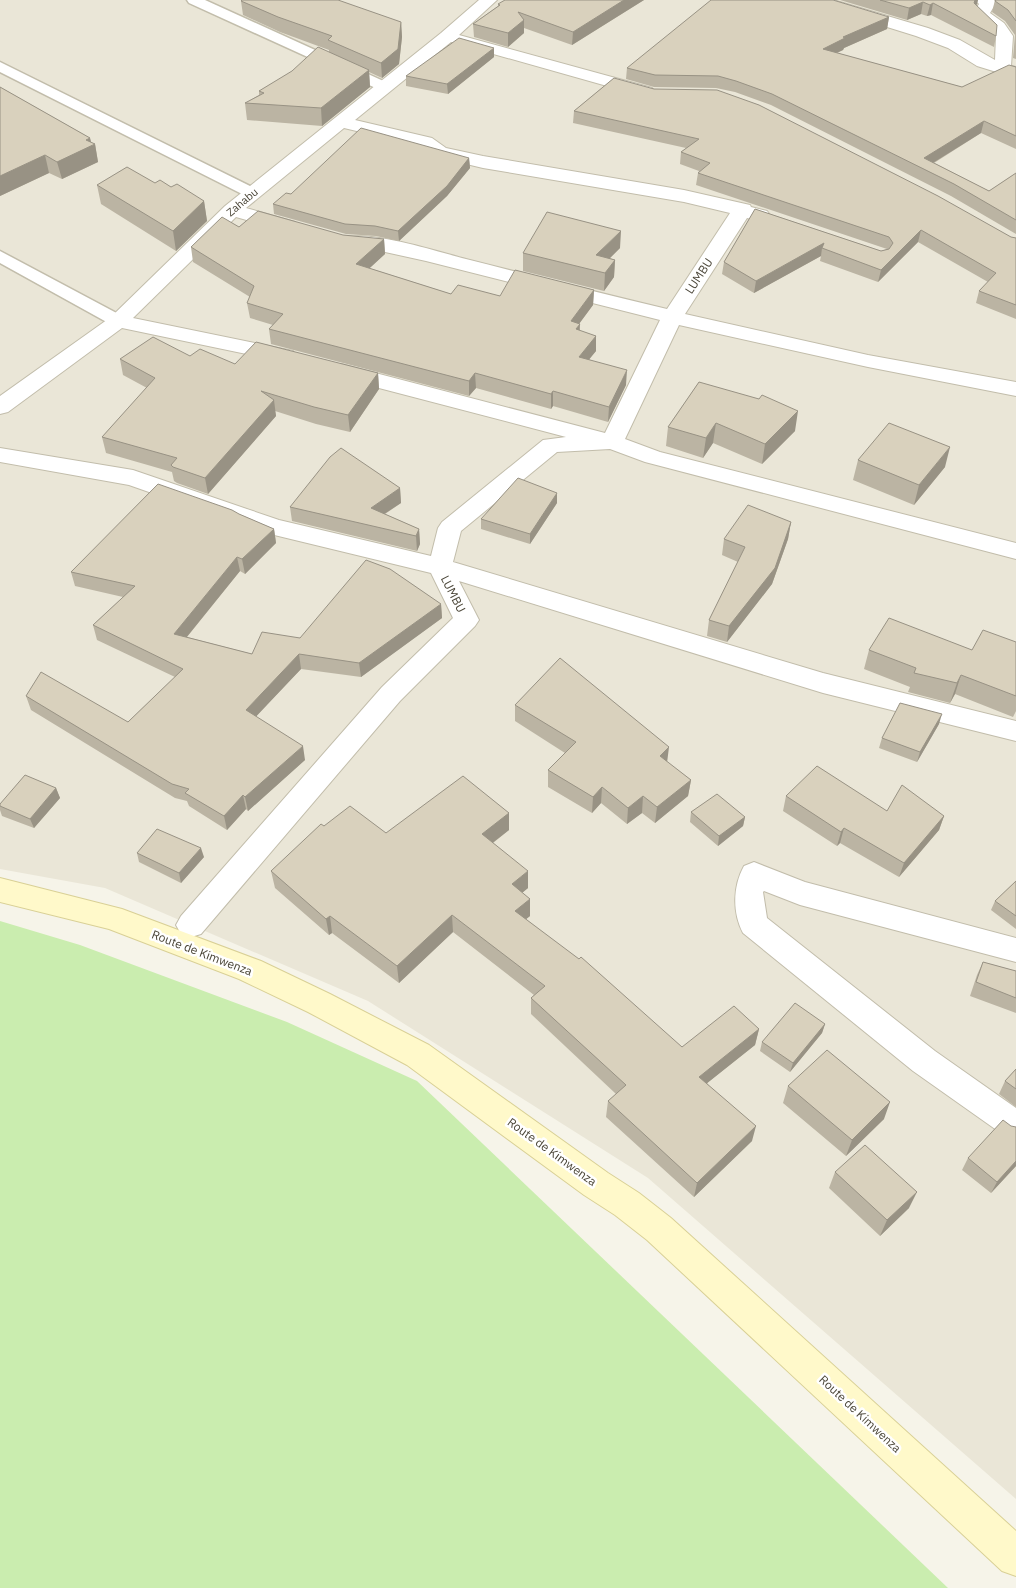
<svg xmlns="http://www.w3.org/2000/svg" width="1016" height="1588" font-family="'IBM Plex Sans',sans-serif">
<rect width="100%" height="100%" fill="#f6f4e9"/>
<path fill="#eae6d7" d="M 0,0 L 1016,0 L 1016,1499 L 648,1178 L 368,1001 L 105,888 L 0,869 Z"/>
<path fill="#caedaf" d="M 0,921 L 80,945 L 287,1022 L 417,1081 L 948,1588 L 0,1588 Z"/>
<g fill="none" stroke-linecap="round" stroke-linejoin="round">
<defs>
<path id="lane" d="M 187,0 L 205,0 L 390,84 L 392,87 L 390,90 L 380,90 L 189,3 Z
M 0,62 L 258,190 L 260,193 L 258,196 L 246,196 L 0,72 Z
M 0,251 L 124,317 L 127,321 L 124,325 L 112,325 L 0,263 Z"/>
<path id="street" d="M 479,0 L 497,0 L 459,35 L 652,88 L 655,92 L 652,96 L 646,97 L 451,42 L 355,120 L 432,138 L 446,148 L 483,156 L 684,190 L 750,205 L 751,207 L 767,211 L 770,215 L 767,219 L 760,221 L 747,218 L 685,314 L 868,355 L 1016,382 L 1016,396 L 868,367 L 679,325 L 625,439 L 660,452 L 1016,543 L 1016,559 L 645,462 L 610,449 L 557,452 L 461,531 L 453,562 L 823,673 L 1016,721 L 1016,741 L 823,693 L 459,581 L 479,620 L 475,626 L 400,701 L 201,934 L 191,937 L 181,934 L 176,925 L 181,916 L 382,687 L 453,618 L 431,573 L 266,533 L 129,485 L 0,462 L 0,448 L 133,470 L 279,520 L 431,556 L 438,528 L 442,522 L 543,440 L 566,437 L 333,376 L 330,371 L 333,366 L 341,364 L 605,433 L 660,320 L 426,261 L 376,250 L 342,246 L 339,242 L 342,238 C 372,230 435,251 466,259 C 533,276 600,293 667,309 L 730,213 L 684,202 L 483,168 L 433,156 L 420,146 L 344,128 L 246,208 L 295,222 L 298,226 L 295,230 L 288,232 L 236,217 L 133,318 L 293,351 L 296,356 L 293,361 L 285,362 L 122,328 L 8,412 L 0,414 L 0,396 L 111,317 L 225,206 L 441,33 Z
M 808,0 L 833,0 L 928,28 L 960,40 L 995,60 L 996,36 L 973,14 L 979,4 L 975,0 L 994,0 L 996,3 L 990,13 L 1004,23 L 1013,36 L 1011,66 L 1016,67 L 1016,78 L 977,66 L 948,48 L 916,36 L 810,3 Z
M 754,862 L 805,882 L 1016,938 L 1016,962 L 800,905 L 764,891 L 763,892 L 767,918 L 935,1051 L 1016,1108 L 1016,1141 L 1005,1136 L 913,1071 L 743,933 C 732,912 733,886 744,866 Z"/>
<path id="secondary" d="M 0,878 L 122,909 L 261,961 L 330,994 L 429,1045 L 608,1173 L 639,1193 L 671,1218 L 1016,1531 L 1016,1576 L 1002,1571 L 647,1240 L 615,1215 L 584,1195 L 407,1065 L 308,1012 L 239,979 L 109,929 L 0,902 Z"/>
</defs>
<use href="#lane" stroke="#c2bdab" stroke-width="3"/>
<use href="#street" stroke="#c2bdab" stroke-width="2"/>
<use href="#secondary" stroke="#d9d096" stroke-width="2"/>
<use href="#lane" fill="#fff" fill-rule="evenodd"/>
<use href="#street" fill="#fff" fill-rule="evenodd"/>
<use href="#secondary" fill="#fff9ca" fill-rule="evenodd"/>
</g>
<path fill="#bbb4a3" d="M 644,0 L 572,45 L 524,28 L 524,33 L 508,47 L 474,37 L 473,24 L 498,6 L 498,4 Z
M 840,0 L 978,0 L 976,5 L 996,36 L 994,47 L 931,15 L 927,16 L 921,14 L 907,20 Z
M 995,0 L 1016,0 L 1016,59 L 1013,58 L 1015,35 L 1005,21 L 992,12 Z
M 241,1 L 401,22 L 402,37 L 399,64 L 382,78 L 369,72 L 370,87 L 322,126 L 247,120 L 245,103 L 259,95 L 259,91 L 329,53 L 329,50 L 280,32 L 243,15 Z
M 889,17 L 887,29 L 844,48 L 843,50 L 837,53 L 962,87 L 1016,67 L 1016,149 L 981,133 L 934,163 L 989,191 L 1016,173 L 1016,234 L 951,196 L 771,105 L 735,92 L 716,88 L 654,87 L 626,79 L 627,68 Z
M 494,48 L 494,57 L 448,94 L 406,86 L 406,76 Z
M 614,78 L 1011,237 L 1016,238 L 1016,319 L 976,303 L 979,291 L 988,282 L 918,242 L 878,282 L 820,261 L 821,256 L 754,293 L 722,274 L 724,262 L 755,209 L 881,251 L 887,249 L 696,185 L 698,173 L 699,171 L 680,164 L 681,152 L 686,148 L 573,123 L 574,111 Z
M 0,87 L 90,138 L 91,143 L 95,144 L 98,162 L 62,179 L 49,173 L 0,196 Z
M 469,158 L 470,168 L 447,196 L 399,241 L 376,236 L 346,234 L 274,214 L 273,204 L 291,194 Z
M 155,183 L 171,187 L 204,201 L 207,221 L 176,251 L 101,204 L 97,185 Z
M 239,227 L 343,235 L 384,239 L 385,254 L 369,268 L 451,294 L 500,296 L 594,290 L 593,305 L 579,324 L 580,331 L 596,336 L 596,351 L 589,359 L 626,385 L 608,422 L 553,406 L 551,409 L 476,388 L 469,396 L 271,344 L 269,329 L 273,325 L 250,318 L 247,303 L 250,297 L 193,262 L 191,247 Z
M 620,248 L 610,258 L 615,260 L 614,277 L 604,291 L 523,271 L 523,253 Z
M 190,356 L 235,364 L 378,373 L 379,389 L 350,432 L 316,424 L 275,411 L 276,416 L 208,494 L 177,483 L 174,481 L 172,472 L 106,453 L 102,437 L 147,388 L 123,375 L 120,359 Z
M 699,382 L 795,431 L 762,464 L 713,443 L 703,458 L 666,446 L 668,427 Z
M 858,460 L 945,467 L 914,505 L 853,480 Z
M 400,488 L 401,503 L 385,514 L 419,529 L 420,544 L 417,551 L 292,521 L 290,507 Z
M 557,503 L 530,544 L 481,529 L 481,519 Z
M 239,514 L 274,529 L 276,543 L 245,574 L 240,571 L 187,637 L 252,654 L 300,638 L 441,604 L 442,618 L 361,677 L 301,669 L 256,716 L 305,760 L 248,811 L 246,809 L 227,830 L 189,806 L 187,801 L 175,798 L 31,710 L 26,696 L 128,722 L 175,677 L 97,640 L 93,625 L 123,597 L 75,586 L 71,572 Z
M 791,522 L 788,539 L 772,584 L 727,642 L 707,636 L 709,620 L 738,562 L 722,555 L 724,539 Z
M 1016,642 L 1016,711 L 1013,717 L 955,694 L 950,703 L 908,692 L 910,687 L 864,669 L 869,650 L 972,650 Z
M 515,705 L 667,762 L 691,780 L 688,796 L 655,823 L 642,813 L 627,824 L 601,803 L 592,813 L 548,787 L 548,770 L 565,753 L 515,721 Z
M 939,724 L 917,762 L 879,748 L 882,738 Z
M 56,788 L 60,798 L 34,828 L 2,816 L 0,810 L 0,804 Z
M 786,796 L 887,811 L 944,816 L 939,830 L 899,877 L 840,843 L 837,846 L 783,811 Z
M 691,812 L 745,817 L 743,826 L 718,846 L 690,822 Z
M 509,813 L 509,830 L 493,843 L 528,888 L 522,893 L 530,899 L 530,916 L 526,919 L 682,1047 L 759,1029 L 755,1045 L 707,1083 L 752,1141 L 694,1197 L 606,1117 L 608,1101 L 616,1094 L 531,1014 L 531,998 L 534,995 L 453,932 L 399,983 L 332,933 L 329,935 L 275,888 L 271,871 L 324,826 L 386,833 Z
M 137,853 L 204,857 L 181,883 L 139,862 Z
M 1016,881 L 1016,929 L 991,910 L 995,901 Z
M 983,962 L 1016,971 L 1016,1013 L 970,996 L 977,975 Z
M 825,1024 L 822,1033 L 790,1072 L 760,1051 L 762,1042 Z
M 1016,1069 L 1016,1107 L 999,1094 L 1005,1081 Z
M 788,1086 L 884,1119 L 846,1156 L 783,1103 Z
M 1011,1126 L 1016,1166 L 991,1193 L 962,1170 L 968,1158 Z
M 835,1172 L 909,1208 L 880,1236 L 829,1188 Z"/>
<path fill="#989284" d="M 624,0 L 644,0 L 572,45 L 573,32 Z
M 975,0 L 978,0 L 977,4 L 971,14 L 974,3 Z
M 923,2 L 921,14 L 907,20 L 909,8 Z
M 933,3 L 931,15 L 927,16 L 930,5 Z
M 889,17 L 887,29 L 844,48 L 843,50 L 821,60 L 823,49 L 843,37 Z
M 524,20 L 524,33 L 508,47 L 508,33 Z
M 401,22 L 402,37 L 399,64 L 382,78 L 381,63 Z
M 494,48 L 494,57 L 448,94 L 447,84 Z
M 369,70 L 370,87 L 322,126 L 321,108 Z
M 984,121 L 981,133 L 923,169 L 924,158 Z
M 90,138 L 92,146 L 95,144 L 98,162 L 62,179 L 57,162 L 86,140 Z
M 45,155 L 49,173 L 0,196 L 0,176 Z
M 469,158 L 470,168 L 447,196 L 399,241 L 398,231 Z
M 204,201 L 207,221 L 176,251 L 173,231 Z
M 921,230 L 918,242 L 878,282 L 881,270 Z
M 621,231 L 620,248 L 597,271 L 596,255 Z
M 384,239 L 385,254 L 358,279 L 356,264 Z
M 824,243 L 822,248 L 821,256 L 754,293 L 756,281 Z
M 615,260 L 614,277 L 604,291 L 605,273 Z
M 594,290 L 593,305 L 570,336 L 571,321 Z
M 580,324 L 579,339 L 576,329 Z
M 596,336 L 596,351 L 579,372 L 579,357 Z
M 627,370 L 626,385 L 608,422 L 609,407 Z
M 378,373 L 379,389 L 350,432 L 348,415 Z
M 475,373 L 476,388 L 469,396 L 469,381 Z
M 553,391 L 553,406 L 551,409 L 551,394 Z
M 274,400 L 276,416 L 208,494 L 205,478 Z
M 798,411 L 795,431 L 762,464 L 765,444 Z
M 716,423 L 713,443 L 703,458 L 706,438 Z
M 950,447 L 945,467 L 914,505 L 919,485 Z
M 400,488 L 401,503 L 372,522 L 371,508 Z
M 557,493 L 557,503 L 530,544 L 530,534 Z
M 791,522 L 788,539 L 772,584 L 727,642 L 729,626 Z
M 274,529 L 276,543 L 245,574 L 242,559 Z
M 419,529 L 420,544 L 417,551 L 416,536 Z
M 237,557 L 240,571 L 177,649 L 174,634 Z
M 441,604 L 442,618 L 361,677 L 359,663 Z
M 299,654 L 301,669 L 249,724 L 246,710 Z
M 961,675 L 955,694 L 950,703 L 957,683 Z
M 942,714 L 939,724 L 917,762 L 920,752 Z
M 303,746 L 305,760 L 248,811 L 245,797 Z
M 669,747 L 667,763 L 660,756 Z
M 691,780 L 688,796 L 655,823 L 657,807 Z
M 602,787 L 601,803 L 592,813 L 593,797 Z
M 56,788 L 60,798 L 34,828 L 30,819 Z
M 243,795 L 246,809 L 227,830 L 224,816 Z
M 643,796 L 642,813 L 627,824 L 628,808 Z
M 509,813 L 509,830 L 482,851 L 482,834 Z
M 944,816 L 939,830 L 899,877 L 904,863 Z
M 745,817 L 743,826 L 718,846 L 719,836 Z
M 844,828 L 840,843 L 837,846 L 841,832 Z
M 201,848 L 204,857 L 181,883 L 179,873 Z
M 528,871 L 528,888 L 512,901 L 512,884 Z
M 530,899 L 530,916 L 515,928 L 515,911 Z
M 452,915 L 453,932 L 399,983 L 397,966 Z
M 330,916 L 332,933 L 329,935 L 326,919 Z
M 825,1024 L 822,1033 L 790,1072 L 793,1063 Z
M 759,1029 L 755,1045 L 696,1092 L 699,1077 Z
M 890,1102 L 884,1119 L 846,1156 L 852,1140 Z
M 756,1126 L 752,1141 L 694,1197 L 697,1183 Z
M 1016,1161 L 1016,1166 L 991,1193 L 997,1182 Z
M 917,1192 L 909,1208 L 880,1236 L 887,1220 Z"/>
<path fill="#d9d1bd" stroke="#989284" d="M 242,0 L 338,0 L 401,22 L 398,49 L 381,63 L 328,40 L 332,36 L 278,17 L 241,1 Z
M 505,0 L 624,0 L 573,32 L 518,12 L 524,20 L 508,33 L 473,24 L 500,5 L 498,4 Z
M 711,0 L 833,0 L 889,17 L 843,37 L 845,38 L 823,49 L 962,87 L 1009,65 L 1016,67 L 1016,136 L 984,121 L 924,158 L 989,191 L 1016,173 L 1016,220 L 954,184 L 772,94 L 736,81 L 718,76 L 655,75 L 627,68 Z
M 880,0 L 975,0 L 974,3 L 997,25 L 996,36 L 933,3 L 930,5 L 923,2 L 909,8 Z
M 996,0 L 1016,0 L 1016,21 L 1008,10 L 995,1 Z
M 459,38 L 494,48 L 447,84 L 406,76 Z
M 318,47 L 369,70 L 321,108 L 245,103 L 264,93 L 259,91 L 292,71 Z
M 614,78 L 654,89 L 717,90 L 759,105 L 938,196 L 1011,237 L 1016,238 L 1016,305 L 979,291 L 996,273 L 921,230 L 881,270 L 822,248 L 824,243 L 756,281 L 724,262 L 755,209 L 881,251 L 889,249 L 893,243 L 889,237 L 698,173 L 710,163 L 681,152 L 699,139 L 574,111 Z
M 0,87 L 90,138 L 86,140 L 95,144 L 57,162 L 45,155 L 0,176 Z
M 361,128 L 469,158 L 447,186 L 398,231 L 375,226 L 345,224 L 273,204 L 286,193 L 291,194 Z
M 127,167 L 155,183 L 160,180 L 171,187 L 177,184 L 204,201 L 173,231 L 97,185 Z
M 258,211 L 343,235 L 384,239 L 356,264 L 451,294 L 458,285 L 500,296 L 515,270 L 594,290 L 571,321 L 580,324 L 576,329 L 596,336 L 579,357 L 627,370 L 609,407 L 553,391 L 551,394 L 475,373 L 469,381 L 269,329 L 283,314 L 247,303 L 254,286 L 191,247 L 222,217 L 239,227 Z
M 547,212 L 621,231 L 596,255 L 615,260 L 605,273 L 523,253 Z
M 153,337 L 190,356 L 200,349 L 235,364 L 256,342 L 378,373 L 348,415 L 314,407 L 261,391 L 274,400 L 205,478 L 173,467 L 171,465 L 177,458 L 102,437 L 155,378 L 120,359 Z
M 699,382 L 759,399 L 762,395 L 798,411 L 765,444 L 716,423 L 706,438 L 668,427 Z
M 889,423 L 950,447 L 919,485 L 858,460 Z
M 341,448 L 400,488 L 371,508 L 419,529 L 416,536 L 290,507 L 330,457 Z
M 518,478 L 557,493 L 530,534 L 481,519 Z
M 158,484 L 232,510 L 239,514 L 274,529 L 242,559 L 237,557 L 174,634 L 252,654 L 262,632 L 300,638 L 366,560 L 390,569 L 441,604 L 359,663 L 299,654 L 246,710 L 303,746 L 245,797 L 243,795 L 224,816 L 185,793 L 189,789 L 172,784 L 26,696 L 41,672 L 128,722 L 183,669 L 93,625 L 135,586 L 71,572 Z
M 748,505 L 791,522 L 775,568 L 729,626 L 709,620 L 745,547 L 724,539 Z
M 889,618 L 972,650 L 983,630 L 1016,642 L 1016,696 L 961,675 L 957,683 L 914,673 L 916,668 L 869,650 Z
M 560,658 L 669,747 L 660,756 L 691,780 L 657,807 L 643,796 L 628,808 L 602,787 L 593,797 L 548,770 L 576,742 L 515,705 Z
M 900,703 L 942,714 L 920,752 L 882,738 Z
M 817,766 L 887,811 L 902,785 L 944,816 L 904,863 L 844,828 L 841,832 L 786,796 Z
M 25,775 L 56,788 L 30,819 L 0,806 L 0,804 Z
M 463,776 L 509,813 L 482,834 L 528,871 L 512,884 L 530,899 L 515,911 L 579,959 L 581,957 L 682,1047 L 734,1006 L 759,1029 L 699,1077 L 756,1126 L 697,1183 L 608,1101 L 626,1085 L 531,998 L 545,986 L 452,915 L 397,966 L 330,916 L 326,919 L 271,871 L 321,824 L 324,826 L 350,806 L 386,833 Z
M 717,794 L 745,817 L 719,836 L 691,812 Z
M 157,829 L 201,848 L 179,873 L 137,853 Z
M 1016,881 L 1016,916 L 995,901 Z
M 983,962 L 1016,971 L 1016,998 L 976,982 Z
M 795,1003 L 825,1024 L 793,1063 L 762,1042 Z
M 827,1050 L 890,1102 L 852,1140 L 788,1086 Z
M 1016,1069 L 1016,1089 L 1005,1081 Z
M 1003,1120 L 1011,1126 L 1016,1127 L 1016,1161 L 997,1182 L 968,1158 Z
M 865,1145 L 917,1192 L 887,1220 L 835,1172 Z"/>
<g text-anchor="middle" stroke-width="5" stroke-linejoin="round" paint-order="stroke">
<g font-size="11" fill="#4a4537" stroke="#fff">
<text transform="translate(242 202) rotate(-40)" y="4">Zahabu</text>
</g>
<g font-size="12" fill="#4a4537" stroke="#fff">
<text transform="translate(699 276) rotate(-57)" y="4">LUMBU</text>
<text transform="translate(453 594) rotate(63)" y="4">LUMBU</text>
<text transform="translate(202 953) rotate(21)" y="4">Route de Kimwenza</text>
<text transform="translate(552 1152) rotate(36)" y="4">Route de Kimwenza</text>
<text transform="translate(860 1414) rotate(43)" y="4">Route de Kimwenza</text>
</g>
</g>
</svg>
